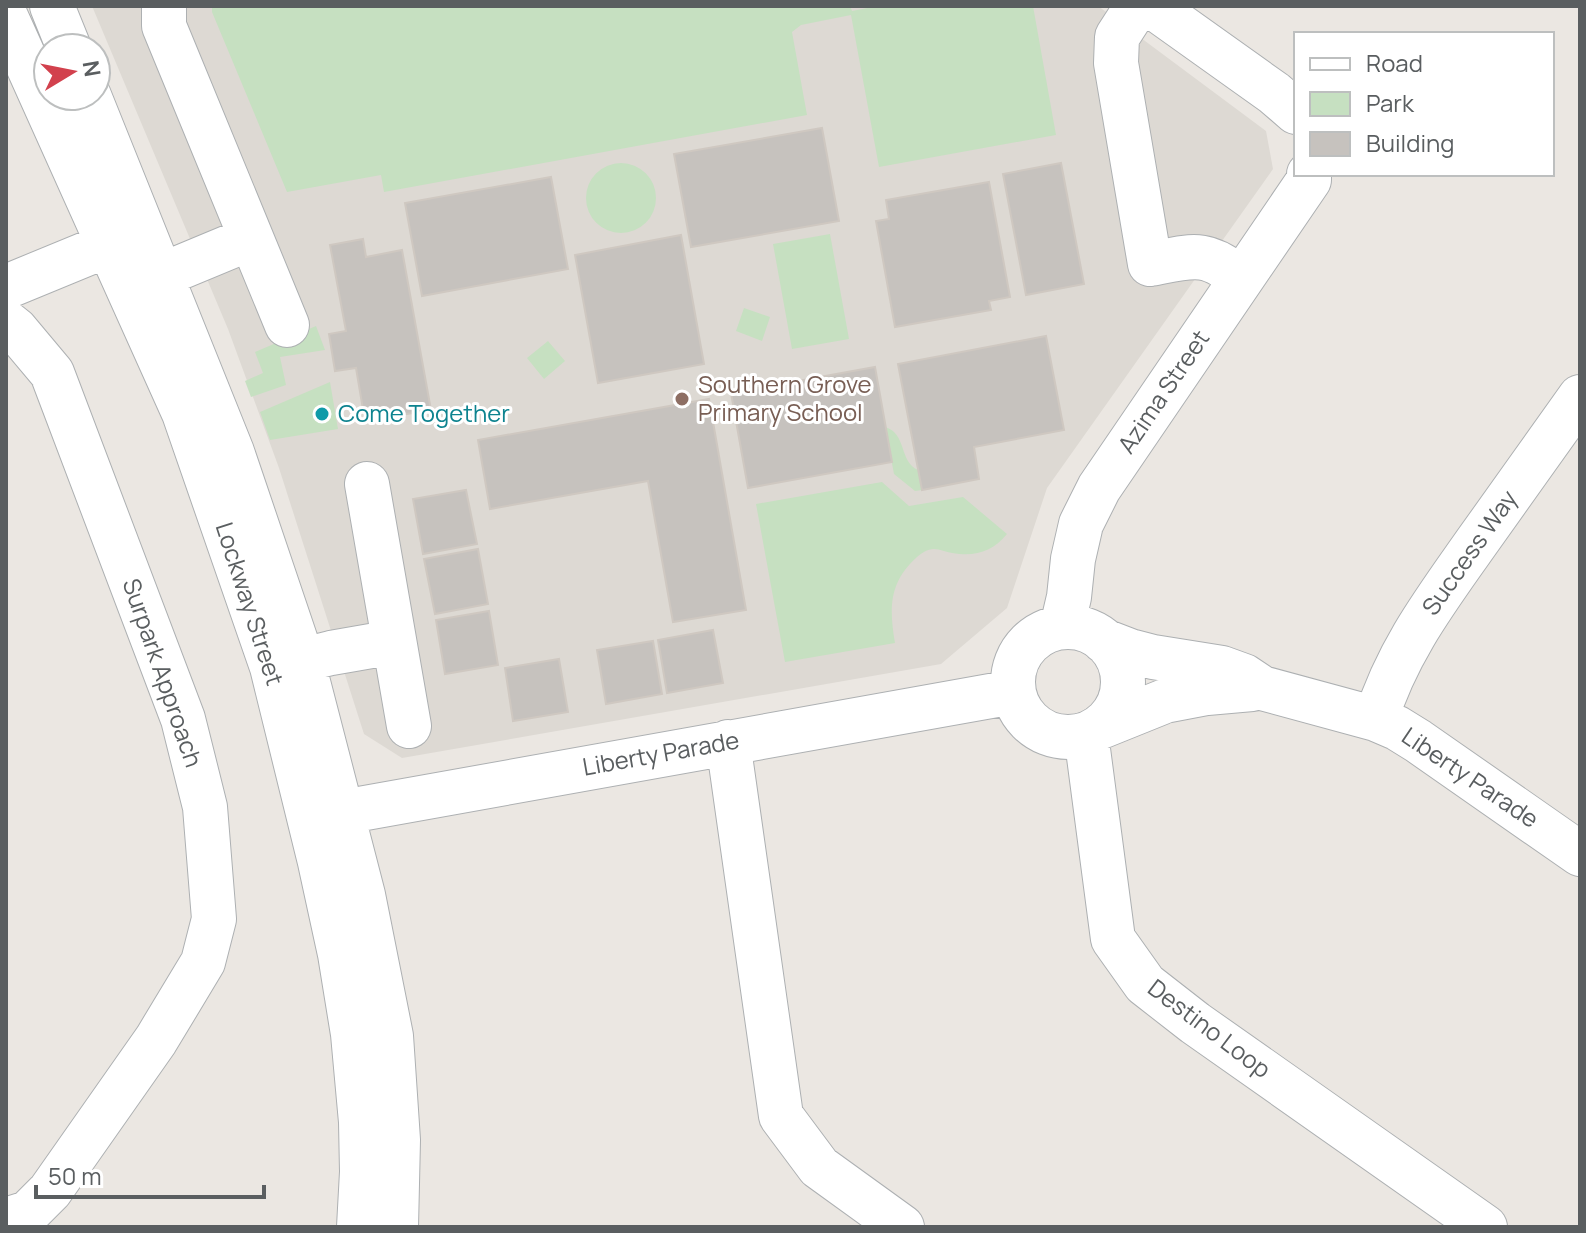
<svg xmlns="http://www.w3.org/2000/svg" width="1586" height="1233" font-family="Manrope,sans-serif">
<rect width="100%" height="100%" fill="#ebe7e2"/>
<path fill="#ddd9d3" d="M 92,6 L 1098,6 L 1266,131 L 1273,169 L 1047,488 L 1007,608 L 941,664 L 402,758 L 364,734 L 279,468 L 228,329 Z"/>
<path fill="#c6e0c1" d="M 212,6 L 850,6 L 852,11 L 877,6 L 1033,6 L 1056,135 L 879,167 L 851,15 L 801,25 L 792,32 L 807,115 L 384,192 L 381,175 L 287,192 L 212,12 Z
M586 198a35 35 0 1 1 70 0a35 35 0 1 1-70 0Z
M 830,234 L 849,339 L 792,349 L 773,244 Z
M 744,308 L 770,317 L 762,341 L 736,331 Z
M 316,326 L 325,350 L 280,357 L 286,385 L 251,397 L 245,381 L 263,373 L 255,352 Z
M 548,341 L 565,361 L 544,379 L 527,358 Z
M 330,382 L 338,429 L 270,440 L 260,412 Z
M 885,427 C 907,433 899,462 918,470 L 922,490 L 915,491 L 894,474 Z
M 882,482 L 909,506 L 963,497 L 1007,534 C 992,552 975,557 952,553 C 946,552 940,549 934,549 C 927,549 922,553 917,557 C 889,582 889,608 895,643 L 785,662 L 756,504 Z"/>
<path fill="#c6c2be" stroke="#cfc8c1" stroke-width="2" d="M 822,128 L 839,221 L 691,247 L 674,154 Z
M 1061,163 L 1084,284 L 1026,295 L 1003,174 Z
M 551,177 L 568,269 L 422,296 L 405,203 Z
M 989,182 L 1010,297 L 989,301 L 991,310 L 895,327 L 876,221 L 889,219 L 886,200 Z
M 681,235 L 704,364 L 598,383 L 575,255 Z
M 363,239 L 366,257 L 402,250 L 431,410 L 365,421 L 356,368 L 335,371 L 329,334 L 346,331 L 330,245 Z
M 1046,336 L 1064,430 L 974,447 L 979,479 L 922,490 L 898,364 Z
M 875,367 L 892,462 L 748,488 L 731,393 Z
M 709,399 L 746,610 L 673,622 L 648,481 L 490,509 L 478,440 Z
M 466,490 L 477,544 L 423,554 L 413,499 Z
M 478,549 L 488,604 L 435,614 L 424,559 Z
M 489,611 L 498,665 L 445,674 L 436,620 Z
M 713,630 L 723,683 L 667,693 L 658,640 Z
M 653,641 L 662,694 L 606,704 L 597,650 Z
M 559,659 L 568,712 L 513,721 L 505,668 Z"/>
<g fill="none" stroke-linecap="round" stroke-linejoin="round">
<defs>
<path id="minor" d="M 52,6 L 69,48
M 164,6 L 164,26 L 287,325
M 1137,6 L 1117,37 L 1116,63 L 1150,264 C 1192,256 1206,249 1241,279
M 1152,6 L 1274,93 L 1296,112
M 6,17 L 184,413 L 272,667 L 320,862 L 340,954 L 353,1034 L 361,1122 L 362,1172 L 359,1227
M 89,96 L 232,452 L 302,659 L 363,895 L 391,1036 L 398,1140 L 396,1227
M 162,275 L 251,238
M 6,287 L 137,233
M 6,322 L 16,330 L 52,373 L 183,719 L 205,807 L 214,919 L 203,962 L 156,1040 L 50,1191 L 28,1213 L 6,1220
M 367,484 L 409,726
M 1062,627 L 1069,597 L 1073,559 L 1081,524 L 1099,488 L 1309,180 L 1309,174
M1013 682a55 55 0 1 1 110 0a55 55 0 1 1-110 0Z
M 1104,641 L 1130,651 L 1153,657 L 1222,668 L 1244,676 L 1262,688 L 1376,719 L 1397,728 L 1418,741 L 1580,854
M 275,667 L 331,653 L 394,642
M 1376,719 C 1397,651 1436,600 1476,543 C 1511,494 1545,446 1580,397
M 1098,728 L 1165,701 L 1207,693 L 1252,689
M 1086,734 L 1113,939 L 1145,984 L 1195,1023 L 1485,1227
M 728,742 L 781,1116 L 819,1167 L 902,1227
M 315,817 L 1013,692"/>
</defs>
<use href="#minor" stroke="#adb0b2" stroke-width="46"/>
<use href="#minor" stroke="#fff" stroke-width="44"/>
</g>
<circle fill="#8d6e63" stroke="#fff" stroke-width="3" cx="682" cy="399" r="8"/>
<circle fill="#0f9aa8" stroke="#fff" stroke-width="3" cx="322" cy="414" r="8"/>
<g text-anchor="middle" stroke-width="6" stroke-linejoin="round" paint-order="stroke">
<g font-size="24" fill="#785e54" stroke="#fff" text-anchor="start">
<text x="698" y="393">Southern Grove<tspan x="698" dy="28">Primary School</tspan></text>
</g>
<g font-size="24" fill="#5a5e60" stroke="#fff">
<text transform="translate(1164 392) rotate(-56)" y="8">Azima Street</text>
<text transform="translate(1470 553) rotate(-55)" y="8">Success Way</text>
<text transform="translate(249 604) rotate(72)" y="8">Lockway Street</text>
<text transform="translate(162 673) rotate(71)" y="8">Surpark Approach</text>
<text transform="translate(661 754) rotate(-10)" y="8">Liberty Parade</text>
<text transform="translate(1470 778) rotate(34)" y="8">Liberty Parade</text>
<text transform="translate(1209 1029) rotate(37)" y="8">Destino Loop</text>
</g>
<g font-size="24" fill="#0d838f" stroke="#fff" text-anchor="start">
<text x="338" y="422">Come Together</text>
</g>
</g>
<rect width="1586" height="1233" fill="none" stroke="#5a5e60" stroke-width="16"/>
<rect x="1294" y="32" width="260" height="144" fill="#ffffff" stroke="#bdbfbf" stroke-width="2"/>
<rect x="1310" y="58" width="40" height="12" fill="#ffffff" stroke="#bdbfbf" stroke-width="2"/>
<text x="1366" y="72" font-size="24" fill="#5a5e60">Road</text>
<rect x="1310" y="92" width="40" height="24" fill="#c6e0c1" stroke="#bdbfbf" stroke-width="2"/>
<text x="1366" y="112" font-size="24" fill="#5a5e60">Park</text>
<rect x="1310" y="132" width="40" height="24" fill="#c6c2be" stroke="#bdbfbf" stroke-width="2"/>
<text x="1366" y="152" font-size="24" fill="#5a5e60">Building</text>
<g transform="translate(72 72) rotate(80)"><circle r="38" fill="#ffffff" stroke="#bdbfbf" stroke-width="2"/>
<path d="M0-6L14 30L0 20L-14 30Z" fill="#d2414d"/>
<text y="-12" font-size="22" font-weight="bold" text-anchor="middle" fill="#5a5e60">N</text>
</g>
<path d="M36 1185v12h228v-12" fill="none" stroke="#5a5e60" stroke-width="4"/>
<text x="48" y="1185" font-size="24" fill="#5a5e60" stroke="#ffffff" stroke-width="6" paint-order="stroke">50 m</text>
</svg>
